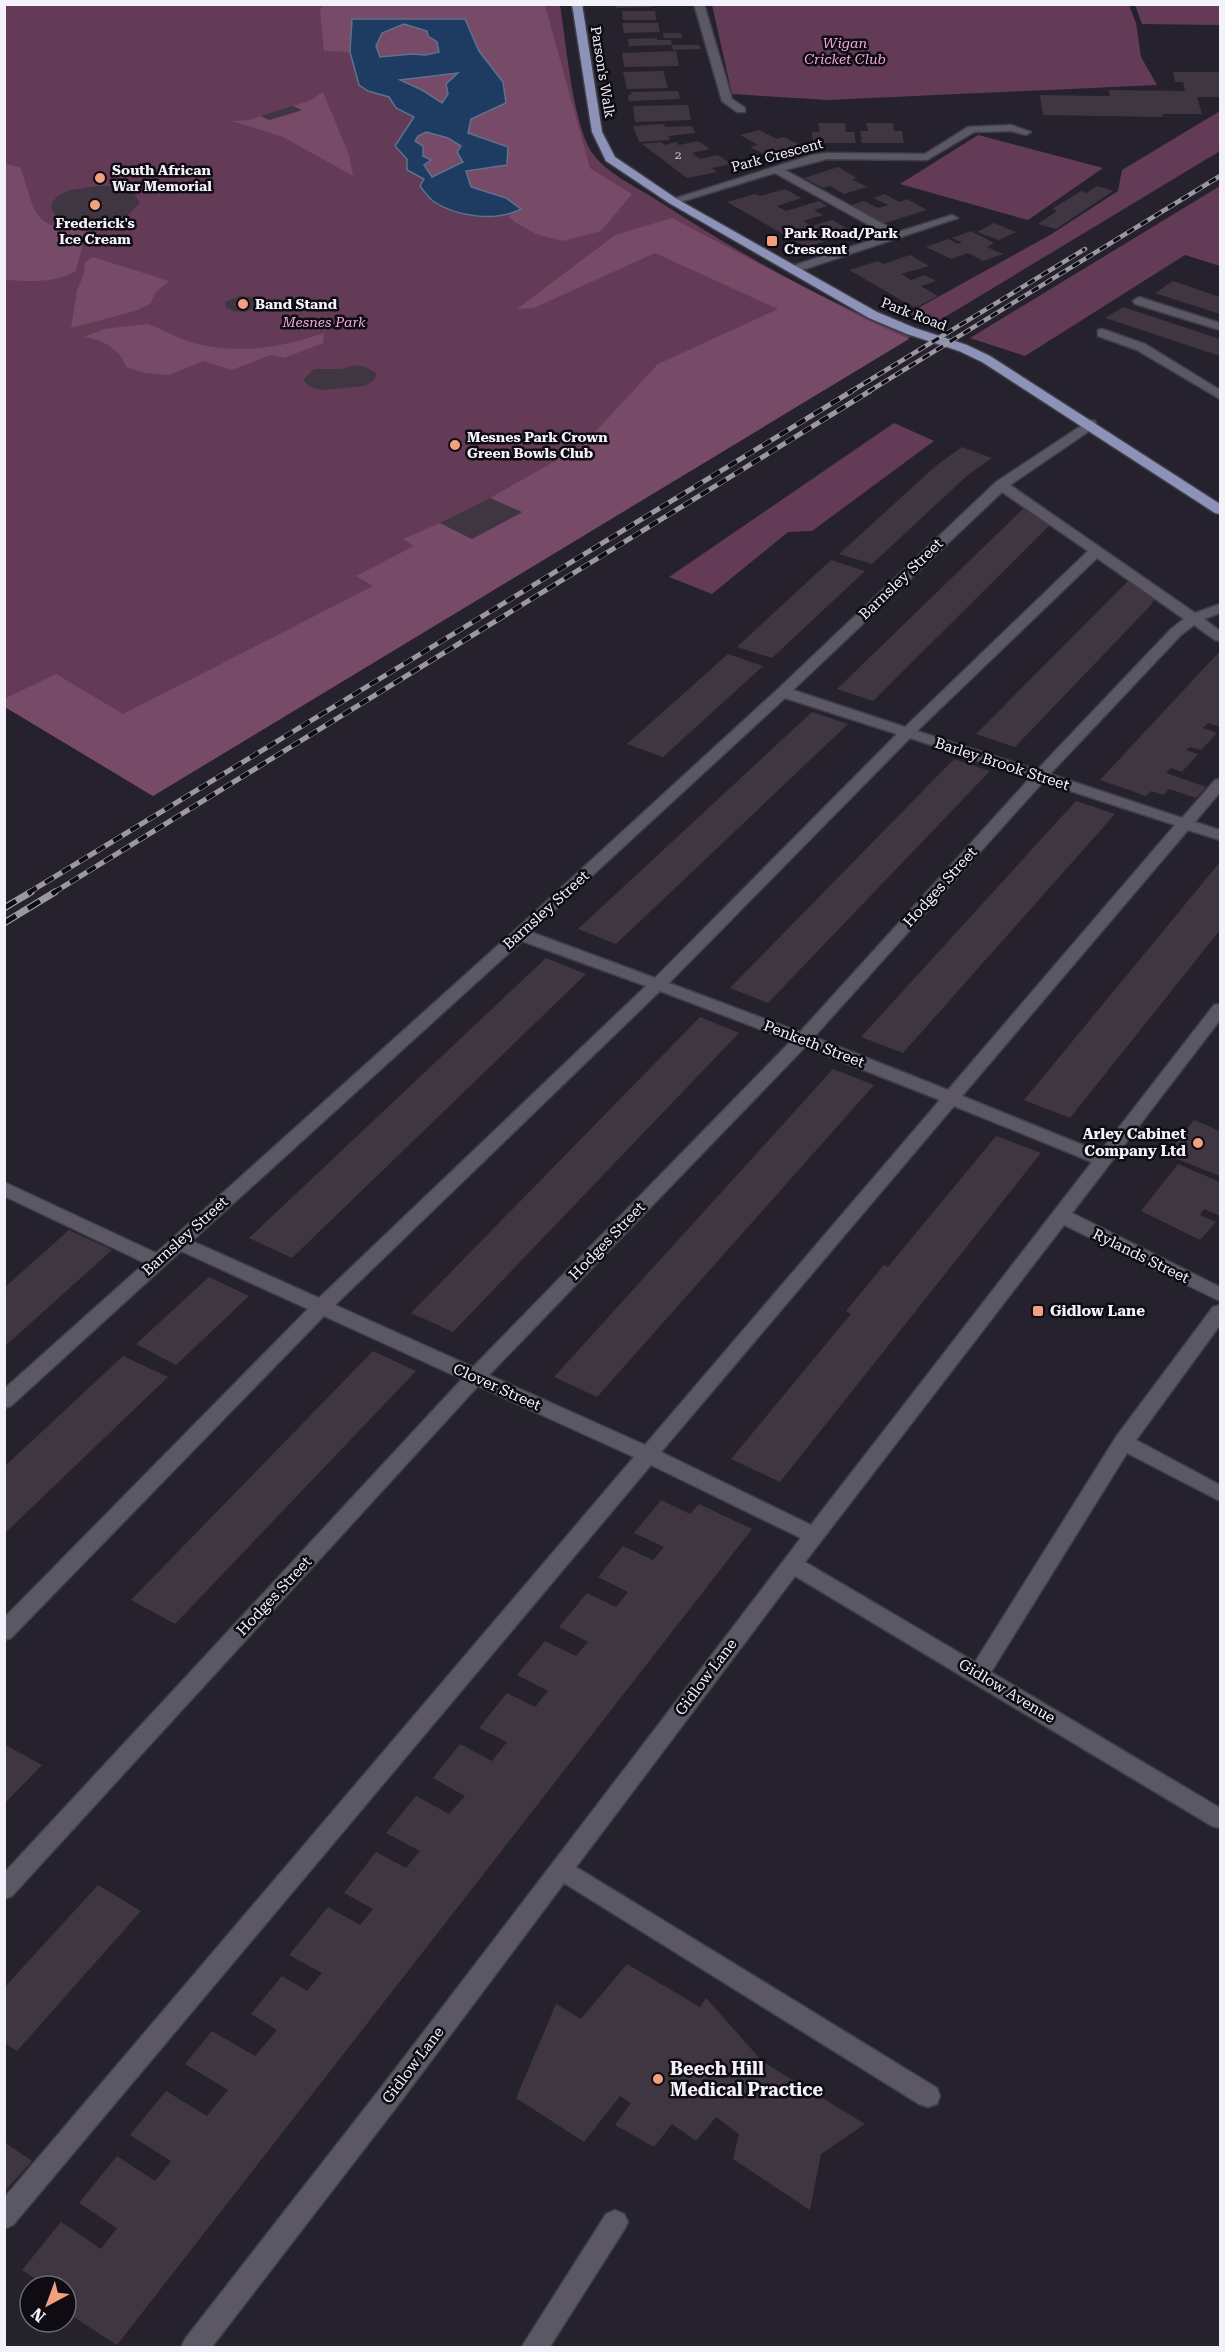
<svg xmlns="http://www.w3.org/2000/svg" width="1225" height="2352" font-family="'Roboto Serif',serif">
<rect width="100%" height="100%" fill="#25222e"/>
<path fill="#633b56" d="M 5,5 L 560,5 C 566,41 573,127 593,154 C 607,173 633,185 652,197 C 734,250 821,301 912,336 L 153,796 L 5,707 Z
M 712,5 L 1129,5 L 1136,23 L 1141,57 L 1157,85 L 828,100 L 732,94 Z
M 1135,5 L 1220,5 L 1220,25 L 1142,24 Z
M 1220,111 L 1220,151 L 930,326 L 909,313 L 1050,235 L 1118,191 L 1122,170 Z
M 978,135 L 1103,168 L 1028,220 L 900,184 Z
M 1220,186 L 1220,266 L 1185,255 L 1025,356 L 970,338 Z
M 894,423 L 934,441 L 812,531 L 788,532 L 712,594 L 669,577 Z"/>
<path fill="#774a68" d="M 325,4 L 545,5 L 590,168 L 632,194 L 601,231 L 563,241 L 536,234 L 516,223 L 508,216 L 521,209 L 506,198 L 471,187 L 466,171 L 507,165 L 507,147 L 468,133 L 471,119 L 503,82 L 479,51 L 465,19 L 353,19 L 350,52 L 324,51 L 320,10 Z
M 404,24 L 427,31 L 428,36 L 437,42 L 439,52 L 426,55 L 412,54 L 380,57 L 375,46 L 382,33 Z
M 458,73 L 446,84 L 448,94 L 442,103 L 422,90 L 399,80 Z
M 323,92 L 349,155 L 353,176 L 283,137 L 232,121 L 250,120 L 261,116 L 269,120 L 300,111 L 293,106 L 309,101 Z
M 426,132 L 448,138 L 461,146 L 463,162 L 432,177 L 424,165 L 430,161 L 423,156 L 415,141 L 418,136 Z
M 5,164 L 20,167 C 38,215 28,226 86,231 L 76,271 C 53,284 30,281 5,280 Z
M 672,218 L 865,319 L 909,339 L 153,796 L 5,707 L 4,699 L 56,674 L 123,714 L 373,586 L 356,576 L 414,546 L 403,539 L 440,523 L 472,539 L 521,513 L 490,498 L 582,446 L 658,364 L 778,309 L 655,253 L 534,308 L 517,309 L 615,235 Z
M 93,257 L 169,281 L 156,292 L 150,304 L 135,311 L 71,328 L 77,290 L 84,274 L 85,262 Z
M 148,324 C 160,328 171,335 182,339 C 228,356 279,349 324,333 L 323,343 L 284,358 L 271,355 L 232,370 L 203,361 L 169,375 L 144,373 L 126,367 C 120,348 102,340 84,337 L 104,329 Z"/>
<path fill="#1e3c61" stroke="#5e728f" stroke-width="1.5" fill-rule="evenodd" d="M 352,19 L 465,19 L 479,51 L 503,82 L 506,103 L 471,119 L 468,133 L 508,147 L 507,165 L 466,171 L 471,187 L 506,198 L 521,209 C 496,222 456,217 433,201 C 428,197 424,191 420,186 L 424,179 L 407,170 L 407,159 L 395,146 L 414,117 L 396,108 L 389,97 L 368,91 L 359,85 L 350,52 ZM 404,24 L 427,31 L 428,36 L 437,42 L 439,52 L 426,55 L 412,54 L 380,57 L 376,46 L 382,33 ZM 458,73 L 446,84 L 448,94 L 442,103 L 422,90 L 400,80 ZM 426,132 L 448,138 L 461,146 L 457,152 L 463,162 L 432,177 L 424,165 L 431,160 L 423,156 L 423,146 L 415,141 L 418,136 Z"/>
<path fill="#3f3641" d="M 615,4 L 652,4 L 652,7 L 616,8 Z
M 622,11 L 655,11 L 656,20 L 623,20 Z
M 622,23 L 658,23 L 660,32 L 624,33 Z
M 663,33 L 681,33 L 682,38 L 664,38 Z
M 657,38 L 657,40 L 671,40 L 672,45 L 629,46 L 628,39 Z
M 672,45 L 699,45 L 701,49 L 673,50 Z
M 676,51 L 679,66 L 624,67 L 622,53 Z
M 663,71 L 668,88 L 627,89 L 623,72 Z
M 1173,72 L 1220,72 L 1220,97 L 1197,97 L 1202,114 L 1162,114 L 1163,117 L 1043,115 L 1040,95 L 1110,96 L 1109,90 L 1185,91 L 1183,82 L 1175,82 Z
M 678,91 L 680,99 L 629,101 L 628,95 L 631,95 L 631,92 Z
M 688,105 L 691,120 L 635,122 L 633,106 Z
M 293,106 L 302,110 L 269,120 L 261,116 Z
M 818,123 L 845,123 L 846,132 L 854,132 L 856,143 L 813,143 L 812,132 L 820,132 Z
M 866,123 L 893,123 L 894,131 L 902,131 L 904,143 L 862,143 L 860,131 L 868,131 Z
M 664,124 L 665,127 L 692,126 L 695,133 L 668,136 L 670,140 L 639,142 L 633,126 Z
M 759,130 L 777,139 L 784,137 L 804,147 L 770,157 L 750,147 L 758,145 L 740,135 Z
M 698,141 L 710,149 L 692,153 L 700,159 L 718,155 L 731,164 L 712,168 L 717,172 L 687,178 L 642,144 L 661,142 L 664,145 L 676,142 L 679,145 Z
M 838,167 L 857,178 L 852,179 L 867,187 L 844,194 L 830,186 L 823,188 L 804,178 Z
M 99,186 L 112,186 L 133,192 L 140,203 L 129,214 L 118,218 L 91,222 L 64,218 L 55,214 L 51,208 L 53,201 L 59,195 L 70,190 Z
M 1097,186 L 1113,191 L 1056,229 L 1038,224 L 1057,211 L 1052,209 L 1081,191 L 1087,193 Z
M 785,189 L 801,198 L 777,206 L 786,211 L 819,201 L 827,206 L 814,210 L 823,215 L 803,221 L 812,226 L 832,220 L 850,230 L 830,236 L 835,238 L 806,247 L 727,202 L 755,194 L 760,196 Z
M 885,194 L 899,202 L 907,199 L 927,210 L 882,224 L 848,206 L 864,201 L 878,208 L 888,205 L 873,198 Z
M 994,223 L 1016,232 L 999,240 L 977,232 Z
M 971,231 L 994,243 L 987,247 L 1003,254 L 983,261 L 968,253 L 951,259 L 926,247 L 948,239 L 958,244 L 962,242 L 952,238 Z
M 910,255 L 929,266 L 901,274 L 911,280 L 925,275 L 936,281 L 921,286 L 938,296 L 915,308 L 849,270 L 878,261 L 883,264 Z
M 1173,281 L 1220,297 L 1220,314 L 1155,293 Z
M 240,296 L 252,297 L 260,301 L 261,305 L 245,312 L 233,311 L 226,308 L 225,302 Z
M 1123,307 L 1220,339 L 1220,356 L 1105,318 Z
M 357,365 L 368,368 L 377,374 L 373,381 L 364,386 L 322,390 L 310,387 L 303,380 L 314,369 L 341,369 Z
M 962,447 L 992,458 L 969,474 L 872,564 L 839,554 L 937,465 Z
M 490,498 L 522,512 L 472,539 L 440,523 Z
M 1026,506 L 1054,521 L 873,701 L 837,689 Z
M 831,560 L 865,571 L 772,658 L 737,647 Z
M 1131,578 L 1156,596 L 1151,605 L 1015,747 L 976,734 Z
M 1220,651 L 1220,727 L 1208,723 L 1203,728 L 1217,733 L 1201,750 L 1190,747 L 1186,750 L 1198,754 L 1182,772 L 1171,768 L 1166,773 L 1206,787 L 1196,798 L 1169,789 L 1163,795 L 1151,791 L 1146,796 L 1100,780 Z
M 728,654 L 763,666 L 663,757 L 627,744 Z
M 812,712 L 848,724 L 616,944 L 578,929 Z
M 954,759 L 990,771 L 768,1003 L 730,988 Z
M 1076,801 L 1115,814 L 903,1053 L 861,1037 Z
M 1220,862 L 1220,930 L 1070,1118 L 1024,1100 Z
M 546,958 L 586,974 L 292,1258 L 249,1238 Z
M 700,1017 L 739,1033 L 453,1332 L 411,1313 Z
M 833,1069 L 874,1085 L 597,1397 L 554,1377 Z
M 1194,1120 L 1220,1131 L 1220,1176 L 1167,1155 Z
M 996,1136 L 1041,1153 L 780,1482 L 731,1459 L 851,1314 L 846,1311 L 884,1265 L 888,1267 Z
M 1178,1164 L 1220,1182 L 1220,1216 L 1204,1209 L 1200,1215 L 1216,1222 L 1200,1240 L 1141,1211 Z
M 69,1230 L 112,1250 L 4,1347 L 4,1291 L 7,1288 L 5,1287 Z
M 209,1277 L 249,1296 L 176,1365 L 136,1344 Z
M 373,1351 L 416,1371 L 175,1624 L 131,1600 Z
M 123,1356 L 168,1377 L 4,1534 L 4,1467 Z
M 661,1500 L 690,1514 L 699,1504 L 752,1529 L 117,2345 L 66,2312 L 66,2286 L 46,2286 L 22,2270 L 61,2222 L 101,2249 L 117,2228 L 79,2203 L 117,2156 L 155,2181 L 171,2161 L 130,2135 L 166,2091 L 207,2116 L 228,2090 L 185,2064 L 212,2031 L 255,2056 L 277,2030 L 251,2014 L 282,1976 L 307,1991 L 322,1973 L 289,1955 L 328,1907 L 360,1925 L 373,1909 L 344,1893 L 376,1852 L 406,1868 L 420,1851 L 386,1833 L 416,1796 L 449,1814 L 465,1796 L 433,1778 L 460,1744 L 492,1761 L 507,1742 L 479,1728 L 507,1693 L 535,1707 L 548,1691 L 517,1675 L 545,1641 L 576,1656 L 588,1642 L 559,1627 L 587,1593 L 616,1607 L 628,1592 L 598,1577 L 623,1546 L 653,1560 L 664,1547 L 634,1533 Z
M 4,1744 L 42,1765 L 4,1804 Z
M 98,1885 L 141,1911 L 17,2051 L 4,2043 L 4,1988 Z
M 627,1964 L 700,2007 L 706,1998 L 763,2062 L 865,2124 L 821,2154 L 810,2210 L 733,2159 L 739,2134 L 716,2117 L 696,2141 L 672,2124 L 654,2147 L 615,2125 L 631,2103 L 620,2096 L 584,2142 L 516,2098 L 556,2004 L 581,2019 Z
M 4,2142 L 32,2161 L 4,2192 Z"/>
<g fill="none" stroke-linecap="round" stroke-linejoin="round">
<defs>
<path id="minor" d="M 694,4 L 704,4 L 732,99 L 745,108 L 745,112 L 737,112 L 722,101 Z
M 1011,125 L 1031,132 L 1026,135 L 1011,131 L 974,132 L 927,160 L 827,159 L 785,170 L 898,232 L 952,215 L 958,218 L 793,273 L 789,271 L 789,267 L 887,235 L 775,173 L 677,203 L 673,204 L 667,201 L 812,155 L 827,153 L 925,154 L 968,127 Z
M 1139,297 L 1220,323 L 1220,330 L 1135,304 L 1133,301 Z
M 1102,329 L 1145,344 L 1220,390 L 1220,399 L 1137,350 L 1098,336 L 1098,330 Z
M 1090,420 L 1095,421 L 1096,424 L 1095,427 L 1010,485 L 1195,613 L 1220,604 L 1220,613 L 1204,619 L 1220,631 L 1220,641 L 1215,640 L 1194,625 L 1181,635 L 1050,774 L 1182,818 L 1215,780 L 1220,779 L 1220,792 L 1195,822 L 1220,830 L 1220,840 L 1188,830 L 962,1096 L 1100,1152 L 1214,1005 L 1220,1004 L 1220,1020 L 1072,1213 L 1220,1287 L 1220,1301 L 1064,1225 L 805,1562 L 975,1662 L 1116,1437 L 1213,1307 L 1220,1305 L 1220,1325 L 1136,1440 L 1220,1485 L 1220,1501 L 1127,1453 L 991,1672 L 1220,1808 L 1220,1828 L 1212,1826 L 795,1576 L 576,1867 L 937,2088 L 940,2096 L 937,2104 L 928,2107 L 919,2104 L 564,1883 L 398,2105 L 211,2348 L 181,2348 L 185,2339 L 380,2089 L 801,1538 L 651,1465 L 13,2225 L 4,2229 L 4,2198 L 634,1457 L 478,1386 L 12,1896 L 4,1899 L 4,1873 L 462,1379 L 324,1316 L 11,1638 L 4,1640 L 4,1618 L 308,1309 L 181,1251 L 11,1406 L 4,1408 L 4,1389 L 145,1263 L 4,1196 L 4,1182 L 156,1253 L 514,931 L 778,689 L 996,482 ZM 1002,492 L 1088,551 L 905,727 L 793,690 ZM 1097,558 L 1184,619 L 1171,629 L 1037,770 L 917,731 ZM 785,698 L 897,734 L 655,978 L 531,932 ZM 910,738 L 1030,778 L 800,1032 L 669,983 ZM 1043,782 L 1175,825 L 948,1090 L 814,1037 ZM 522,941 L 646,986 L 319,1298 L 192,1241 ZM 660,991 L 791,1041 L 473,1367 L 335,1305 ZM 805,1047 L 940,1100 L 645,1445 L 489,1375 ZM 954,1106 L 1092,1162 L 811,1525 L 661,1452 Z
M 615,2210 L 624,2214 L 628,2222 L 624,2230 L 549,2348 L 521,2348 L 606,2214 Z"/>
<path id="major" d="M 572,4 L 582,4 L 602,132 L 615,157 L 677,199 L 877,312 L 915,328 L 967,345 L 990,356 L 1220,504 L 1220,514 L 1215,513 L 982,362 L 959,351 L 907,334 L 869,318 L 669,203 L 606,161 L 592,132 Z"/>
</defs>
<use href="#minor" stroke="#403e48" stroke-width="3"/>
<use href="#major" stroke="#403e48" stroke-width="3"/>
<use href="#minor" fill="#5b5765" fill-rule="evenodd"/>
<use href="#major" fill="#8d92b8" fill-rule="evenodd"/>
<defs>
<path id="rail-far2" d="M 850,392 L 1085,249
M 868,392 L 1220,176"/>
<path id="rail-far1" d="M 28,893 L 852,391
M 53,893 L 870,391"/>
<path id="rail" d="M 4,908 L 31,892
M 4,923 L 55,892"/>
</defs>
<use href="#rail-far2" stroke="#9b98a2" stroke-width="4.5"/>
<use href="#rail-far1" stroke="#9b98a2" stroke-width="5"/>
<use href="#rail" stroke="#9b98a2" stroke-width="7"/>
<use href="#rail-far2" stroke="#0e0c12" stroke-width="3" stroke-dasharray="8" stroke-linecap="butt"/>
<use href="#rail-far1" stroke="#0e0c12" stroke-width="4" stroke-dasharray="10" stroke-linecap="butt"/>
<use href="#rail" stroke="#0e0c12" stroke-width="4.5" stroke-dasharray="14" stroke-linecap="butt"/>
</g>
<g fill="#f2a07f" stroke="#0e0c12" stroke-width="2">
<circle cx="100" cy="178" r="6"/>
<circle cx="95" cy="205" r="6"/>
<rect x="766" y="235" width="12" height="12" rx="3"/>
<circle cx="243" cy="304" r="6"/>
<circle cx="455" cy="445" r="6"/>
<circle cx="1198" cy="1143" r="6"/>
<rect x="1032" y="1305" width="12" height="12" rx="3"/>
<circle cx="658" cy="2079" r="6"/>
</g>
<g text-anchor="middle" stroke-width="5" stroke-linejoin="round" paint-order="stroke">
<g font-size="12" fill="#c6c2cb">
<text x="678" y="159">2</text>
</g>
<g font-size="14" font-style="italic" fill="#f2aada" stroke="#0e0c12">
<text x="845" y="48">Wigan<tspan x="845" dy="16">Cricket Club</tspan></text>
<text x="324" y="327">Mesnes Park</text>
</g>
<g font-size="14" fill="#f3f1f9" stroke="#0e0c12">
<text transform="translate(603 72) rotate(81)" y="5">Parson's Walk</text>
<text transform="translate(777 155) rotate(-15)" y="5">Park Crescent</text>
<text transform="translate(914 314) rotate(21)" y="5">Park Road</text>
</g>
<g font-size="14" font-weight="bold" fill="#f3f1f9" stroke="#0e0c12" text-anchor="start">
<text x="112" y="175">South African<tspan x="112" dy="16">War Memorial</tspan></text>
<text x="95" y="228" text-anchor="middle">Frederick's<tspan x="95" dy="16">Ice Cream</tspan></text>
<text x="784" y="238">Park Road/Park<tspan x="784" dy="16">Crescent</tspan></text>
<text x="255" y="309">Band Stand</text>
<text x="467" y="442">Mesnes Park Crown<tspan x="467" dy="16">Green Bowls Club</tspan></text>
</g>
<g font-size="15" fill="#f3f1f9" stroke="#0e0c12">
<text transform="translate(901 579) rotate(-44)" y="5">Barnsley Street</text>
<text transform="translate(1002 764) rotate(18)" y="5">Barley Brook Street</text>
<text transform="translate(940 887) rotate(-48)" y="5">Hodges Street</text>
<text transform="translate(546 910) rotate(-42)" y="5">Barnsley Street</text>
<text transform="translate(814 1044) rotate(21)" y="5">Penketh Street</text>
<text transform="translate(185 1236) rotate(-42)" y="5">Barnsley Street</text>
<text transform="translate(607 1241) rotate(-46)" y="5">Hodges Street</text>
<text transform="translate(1141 1256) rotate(26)" y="5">Rylands Street</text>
<text transform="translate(497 1387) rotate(24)" y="5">Clover Street</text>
<text transform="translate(274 1596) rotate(-47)" y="5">Hodges Street</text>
<text transform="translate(706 1677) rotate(-53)" y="5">Gidlow Lane</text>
<text transform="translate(1007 1691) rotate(31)" y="5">Gidlow Avenue</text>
<text transform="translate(413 2065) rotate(-53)" y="5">Gidlow Lane</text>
</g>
<g font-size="15" font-weight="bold" fill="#f3f1f9" stroke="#0e0c12" text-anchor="end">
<text x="1186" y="1139">Arley Cabinet<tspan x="1186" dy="17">Company Ltd</tspan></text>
<text x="1050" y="1316" text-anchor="start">Gidlow Lane</text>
</g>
<g font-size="18" font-weight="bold" fill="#f3f1f9" stroke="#0e0c12" text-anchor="start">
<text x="670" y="2075">Beech Hill<tspan x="670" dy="21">Medical Practice</tspan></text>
</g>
</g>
<rect width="1225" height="2352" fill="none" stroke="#f3f1f9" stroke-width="12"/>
<g transform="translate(48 2304) rotate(221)"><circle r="28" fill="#0e0c12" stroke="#6a686e" stroke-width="1.5"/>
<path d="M0-4.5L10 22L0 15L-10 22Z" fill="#f2a07f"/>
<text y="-9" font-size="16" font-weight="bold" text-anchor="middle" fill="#f3f1f9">N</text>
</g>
</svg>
